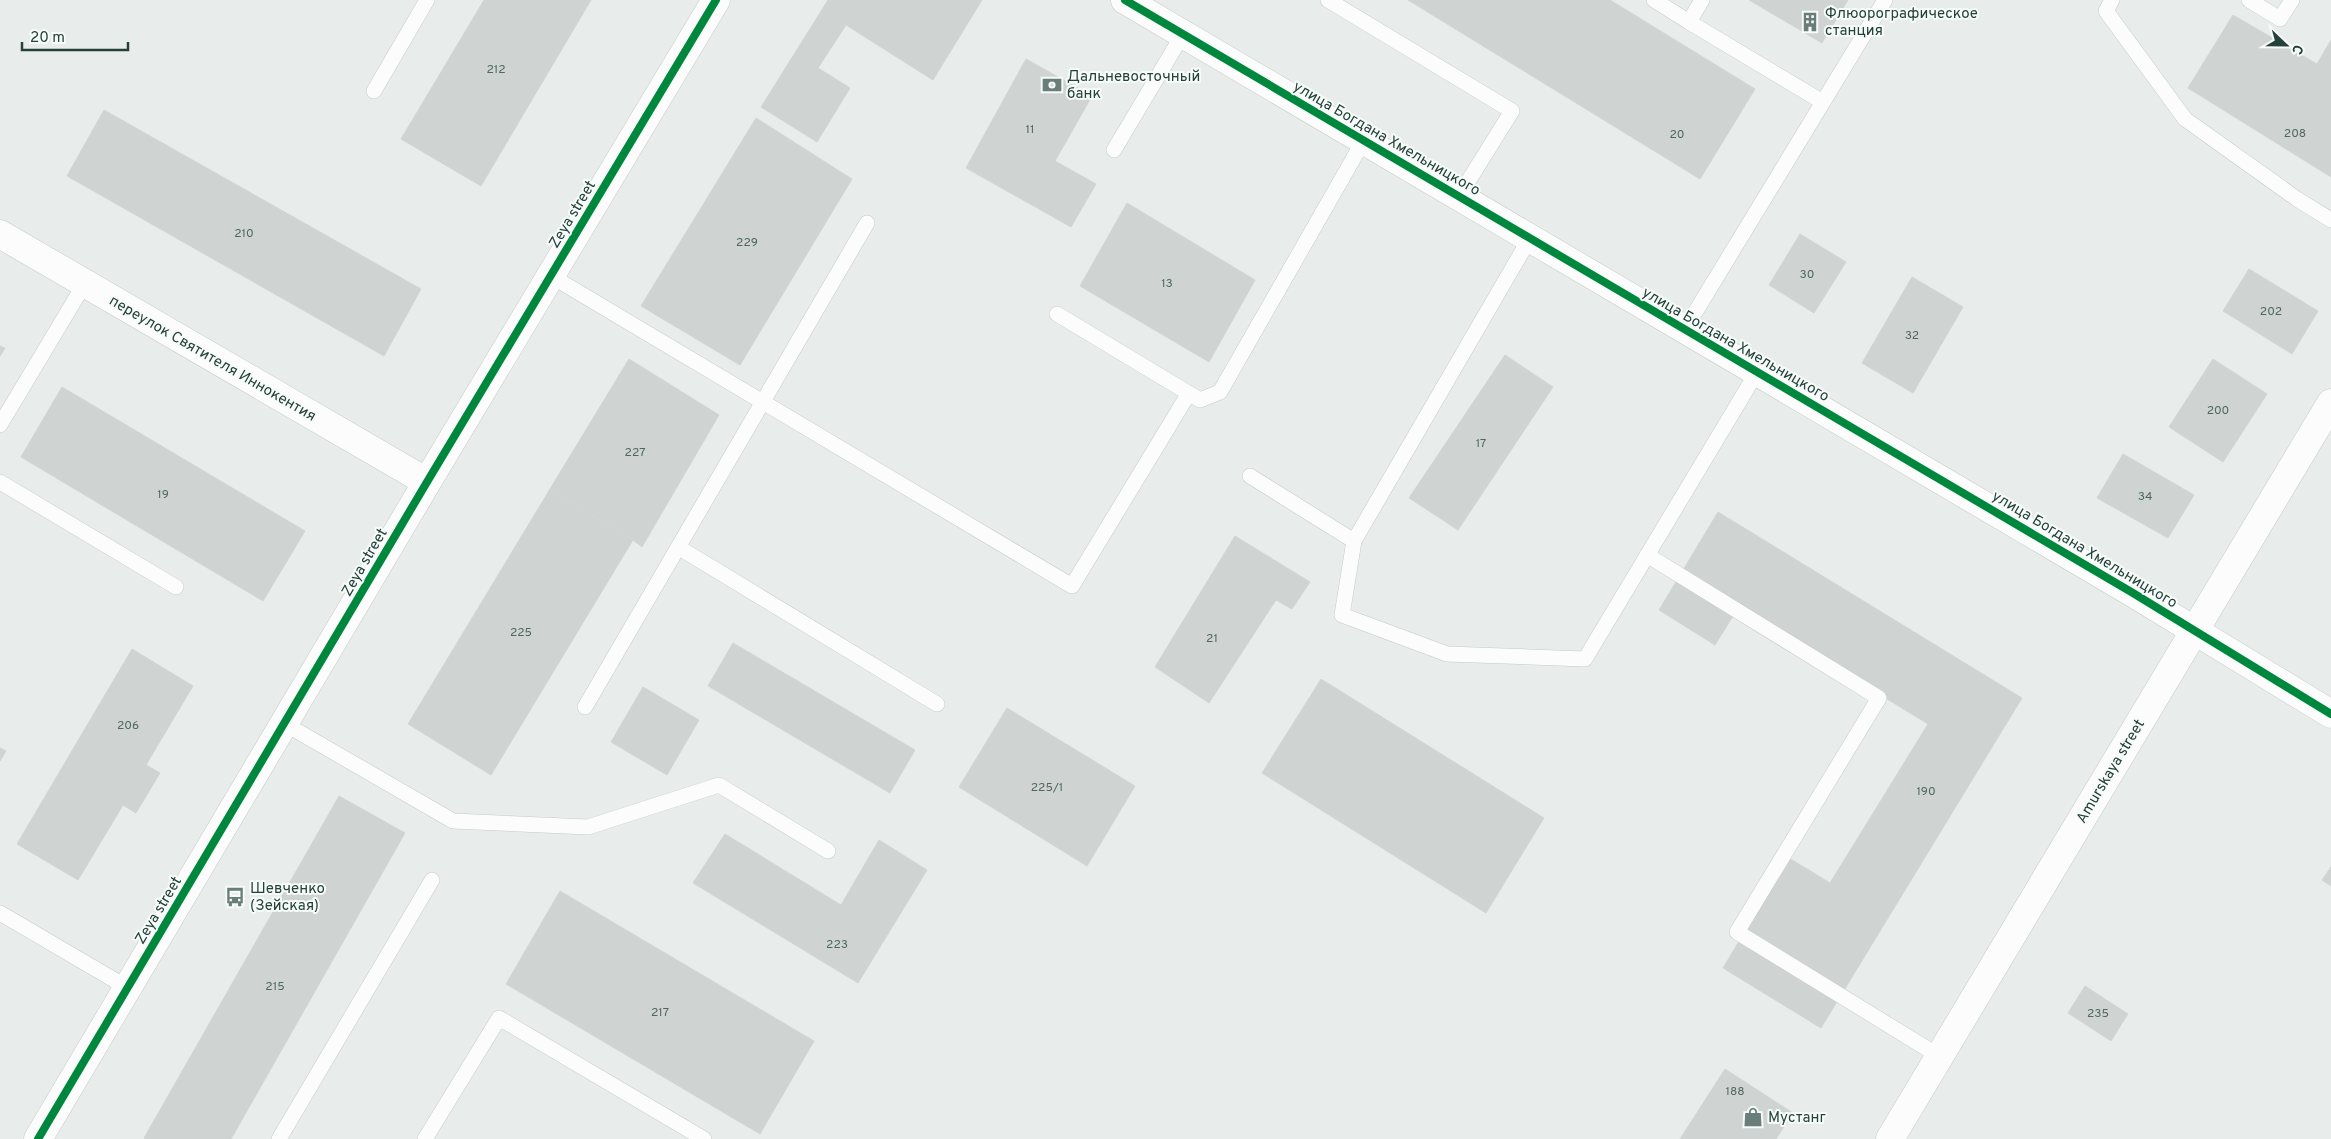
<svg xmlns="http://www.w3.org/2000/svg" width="2331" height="1139" font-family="Overpass,sans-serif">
<rect width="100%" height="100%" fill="#e8edeb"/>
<path fill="#cfd4d2" stroke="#d1d6d4" d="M 484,0 L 591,0 L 481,186 L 401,139 Z
M 828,0 L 982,0 L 933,80 L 846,25 L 818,68 L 850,88 L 817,142 L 761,107 Z
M 1408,0 L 1610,0 L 1755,89 L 1700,179 Z
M 1749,0 L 1848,0 L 1822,43 Z
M 2233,15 L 2317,64 L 2331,40 L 2331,177 L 2188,88 Z
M 1026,59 L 1092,96 L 1055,161 L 1096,184 L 1071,227 L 966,168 Z
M 104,110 L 421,289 L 384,356 L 67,176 Z
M 756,118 L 852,179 L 740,365 L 641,306 Z
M 1127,203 L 1255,280 L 1209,362 L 1080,286 Z
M 1800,234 L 1846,262 L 1814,313 L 1769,285 Z
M 2249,269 L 2318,311 L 2292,354 L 2223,311 Z
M 1912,277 L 1963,307 L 1913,393 L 1862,363 Z
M 0,346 L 5,348 L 0,356 Z
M 1505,355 L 1553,387 L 1458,530 L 1409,498 Z
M 629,359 L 719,415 L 642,547 L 633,540 L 550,489 Z
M 2213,359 L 2267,394 L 2223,462 L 2169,427 Z
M 62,387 L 305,531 L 263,601 L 21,457 Z
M 2123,454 L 2194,495 L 2168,538 L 2097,498 Z
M 550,489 L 633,540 L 491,775 L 408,724 Z
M 1718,512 L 2022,698 L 1821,1028 L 1723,968 L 1789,858 L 1830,883 L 1928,724 L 1738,608 L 1715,645 L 1659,610 Z
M 1235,536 L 1310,582 L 1292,609 L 1276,600 L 1209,703 L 1155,667 Z
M 733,643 L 915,750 L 890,793 L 708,686 Z
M 132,649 L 193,686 L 146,765 L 160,773 L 136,813 L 123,805 L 78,880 L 17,844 Z
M 1321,679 L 1544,818 L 1486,913 L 1262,773 Z
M 643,687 L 699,720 L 667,775 L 611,742 Z
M 1007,708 L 1135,786 L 1087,866 L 959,787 Z
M 0,748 L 6,751 L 0,761 Z
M 339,796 L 405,833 L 231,1139 L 146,1139 L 144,1138 Z
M 725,834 L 841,905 L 879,840 L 927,870 L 858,983 L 693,883 Z
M 2331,867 L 2331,886 L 2322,880 Z
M 560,891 L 814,1041 L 760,1134 L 506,984 Z
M 2085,986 L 2128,1014 L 2111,1041 L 2068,1013 Z
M 1725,1069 L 1793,1113 L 1776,1139 L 1680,1139 Z"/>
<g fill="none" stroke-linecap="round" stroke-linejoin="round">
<defs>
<path id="service" d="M 1328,0 L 1512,111 L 1459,196
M 1654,0 L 1689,22
M 1702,0 L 1689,22 L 1821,101
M 2112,0 L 2106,11 L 2185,119 L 2297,199 L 2331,220
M 2249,0 L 2280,19 L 2292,0
M 374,91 L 427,0
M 1114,150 L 1183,34
M 551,276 L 1072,586 L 1189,393
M 1057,314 L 1200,400 L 1220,392 L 1364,140
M 1685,329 L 1885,0
M 0,425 L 85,283
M 1250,476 L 1354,541 L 1342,615 L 1447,654 L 1585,659 L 1757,372
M 0,482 L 176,587
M 1354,541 L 1530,238
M 678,547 L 937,704
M 1647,555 L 1879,698 L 1737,932 L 1939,1056
M 585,707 L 867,223
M 285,724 L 453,821 L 588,827 L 719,785 L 828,851
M 0,913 L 128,988
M 279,1139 L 432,880
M 425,1139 L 499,1018 L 704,1139"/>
<path id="minor" d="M 0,234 L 427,482"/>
<path id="tertiary" d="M 1125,0 L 2133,593 L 2331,714
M 38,1139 L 427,482 L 716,0
M 1890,1139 L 2331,403"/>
</defs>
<use href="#service" stroke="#c5cac8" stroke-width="16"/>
<use href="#minor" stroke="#c5cac8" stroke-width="29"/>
<use href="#tertiary" stroke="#c5cac8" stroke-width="29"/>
<use href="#service" stroke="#fcfcfc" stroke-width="15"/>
<use href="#minor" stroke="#fcfcfc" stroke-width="28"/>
<use href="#tertiary" stroke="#fcfcfc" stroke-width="28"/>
<defs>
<path id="cycleway" d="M 1125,0 L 2133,593 L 2331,714
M 38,1139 L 427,482 L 716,0"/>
</defs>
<use href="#cycleway" stroke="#f7fbf9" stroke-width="11"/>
<use href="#cycleway" stroke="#00873e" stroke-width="8"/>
</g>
<defs>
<symbol id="building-bare" viewBox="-9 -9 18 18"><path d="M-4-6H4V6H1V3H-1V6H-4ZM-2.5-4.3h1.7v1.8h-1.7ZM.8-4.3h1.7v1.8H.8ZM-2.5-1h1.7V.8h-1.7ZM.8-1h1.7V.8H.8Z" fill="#697e78" stroke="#f7fbf9" stroke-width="2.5" paint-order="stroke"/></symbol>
<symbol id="bank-bare" viewBox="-9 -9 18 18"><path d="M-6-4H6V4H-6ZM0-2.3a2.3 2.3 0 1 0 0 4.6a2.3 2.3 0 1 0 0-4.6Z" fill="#697e78" stroke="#f7fbf9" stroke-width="2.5" paint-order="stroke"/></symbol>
<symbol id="bus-bare" viewBox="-9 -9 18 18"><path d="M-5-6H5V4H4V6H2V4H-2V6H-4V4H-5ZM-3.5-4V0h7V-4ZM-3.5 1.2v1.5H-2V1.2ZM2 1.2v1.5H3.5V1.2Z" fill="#697e78" stroke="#f7fbf9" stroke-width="2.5" paint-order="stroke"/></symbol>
<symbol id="shop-bare" viewBox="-9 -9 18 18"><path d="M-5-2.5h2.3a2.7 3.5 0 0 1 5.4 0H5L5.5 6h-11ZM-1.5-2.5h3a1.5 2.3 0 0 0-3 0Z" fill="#697e78" stroke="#f7fbf9" stroke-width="2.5" paint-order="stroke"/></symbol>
</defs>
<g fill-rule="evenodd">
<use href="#building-bare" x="1796" y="8" width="28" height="28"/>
<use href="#bank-bare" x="1038" y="71" width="28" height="28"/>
<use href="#bus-bare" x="221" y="883" width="28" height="28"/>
<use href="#shop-bare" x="1739" y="1103" width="28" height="28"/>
</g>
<g text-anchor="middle" stroke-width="4" stroke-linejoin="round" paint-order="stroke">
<g font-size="12" fill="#506761">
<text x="496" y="73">212</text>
<text x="1030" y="133">11</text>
<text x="2295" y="137">208</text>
<text x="1677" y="138">20</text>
<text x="244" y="237">210</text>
<text x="747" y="246">229</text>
<text x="1807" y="278">30</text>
<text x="1167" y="287">13</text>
<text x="2271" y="315">202</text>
<text x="1912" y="339">32</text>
<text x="2218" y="414">200</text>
<text x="1481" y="447">17</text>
<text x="635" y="456">227</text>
<text x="163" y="498">19</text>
<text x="2145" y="500">34</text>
<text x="521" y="636">225</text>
<text x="1212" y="642">21</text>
<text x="128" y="729">206</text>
<text x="1047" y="791">225/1</text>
<text x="1926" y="795">190</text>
<text x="837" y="948">223</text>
<text x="275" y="990">215</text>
<text x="660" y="1016">217</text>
<text x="2098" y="1017">235</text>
<text x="1735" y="1095">188</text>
</g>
<g font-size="15" fill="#24423a" stroke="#f7fbf9" text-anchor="start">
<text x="1825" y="18">Флюорографическое<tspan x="1825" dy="17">станция</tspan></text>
<text x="1067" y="81">Дальневосточный<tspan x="1067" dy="17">банк</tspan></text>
<text x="250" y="893">Шевченко<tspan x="250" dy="17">(Зейская)</tspan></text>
<text x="1768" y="1122">Мустанг</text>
</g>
<g font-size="15" fill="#24423a" stroke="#f7fbf9">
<text transform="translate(1387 138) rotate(30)" y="5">улица Богдана Хмельницкого</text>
<text transform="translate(572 214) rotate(-59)" y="5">Zeya street</text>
<text transform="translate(1736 344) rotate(30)" y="5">улица Богдана Хмельницкого</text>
<text transform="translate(213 358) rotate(30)" y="5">переулок Святителя Иннокентия</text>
<text transform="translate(2085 549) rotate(31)" y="5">улица Богдана Хмельницкого</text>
<text transform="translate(364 562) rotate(-60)" y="5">Zeya street</text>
<text transform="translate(2110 771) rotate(-59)" y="5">Amurskaya street</text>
<text transform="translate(158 910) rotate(-59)" y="5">Zeya street</text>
</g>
</g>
<g transform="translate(2286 45) rotate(112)" stroke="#f7fbf9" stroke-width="4" paint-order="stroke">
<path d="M0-4L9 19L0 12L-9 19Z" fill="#24423a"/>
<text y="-8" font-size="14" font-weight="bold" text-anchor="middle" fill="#24423a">С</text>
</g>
<path d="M22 42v8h106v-8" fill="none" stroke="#24423a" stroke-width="2.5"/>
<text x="30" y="42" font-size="15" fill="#24423a" stroke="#f7fbf9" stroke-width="4" paint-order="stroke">20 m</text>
</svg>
